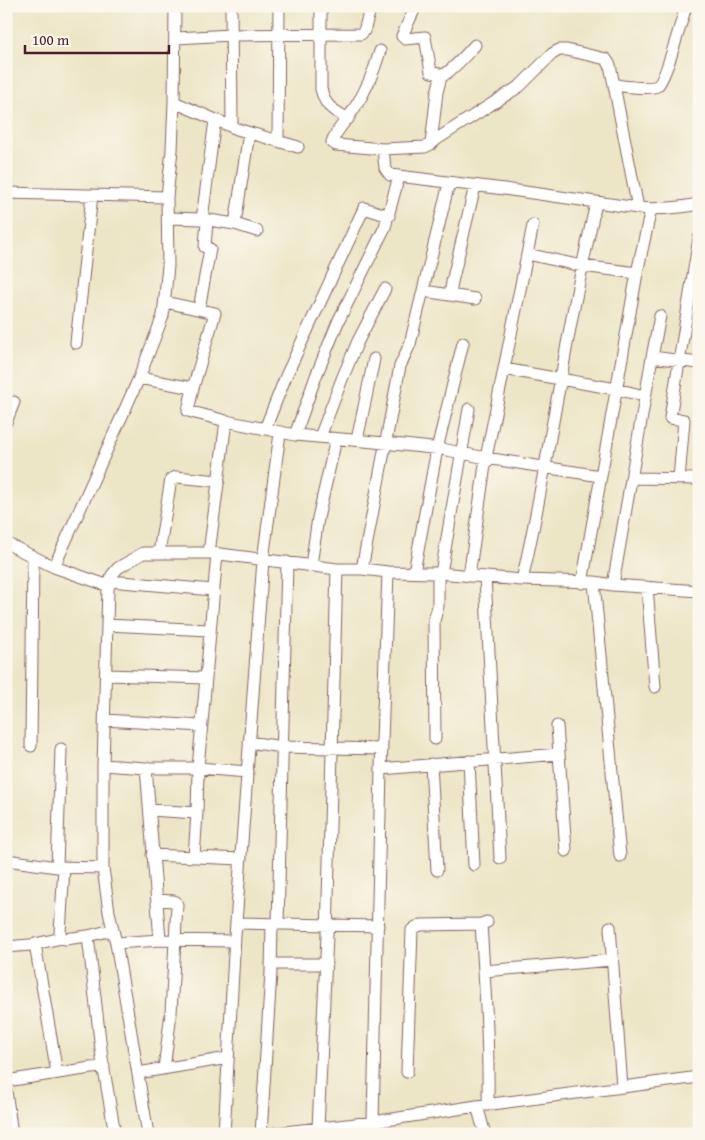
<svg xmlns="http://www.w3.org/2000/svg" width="705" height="1140" font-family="'Gentium Book Plus',serif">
<rect width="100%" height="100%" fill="#fbf7ec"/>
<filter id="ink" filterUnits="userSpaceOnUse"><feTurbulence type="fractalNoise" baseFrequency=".02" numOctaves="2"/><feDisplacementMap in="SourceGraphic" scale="10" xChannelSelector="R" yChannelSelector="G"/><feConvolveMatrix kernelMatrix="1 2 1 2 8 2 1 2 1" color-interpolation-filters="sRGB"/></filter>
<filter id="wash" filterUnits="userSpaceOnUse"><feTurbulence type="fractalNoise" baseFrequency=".0096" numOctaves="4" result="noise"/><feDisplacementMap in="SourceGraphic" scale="20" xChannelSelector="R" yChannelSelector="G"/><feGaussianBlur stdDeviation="1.12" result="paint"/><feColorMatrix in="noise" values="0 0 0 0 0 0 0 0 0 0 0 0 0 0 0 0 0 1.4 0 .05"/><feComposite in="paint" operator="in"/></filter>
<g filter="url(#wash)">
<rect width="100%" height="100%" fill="#ece5c6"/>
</g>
<g filter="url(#ink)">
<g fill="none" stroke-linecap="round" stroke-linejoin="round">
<defs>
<path id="minor" d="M 231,6 L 232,127
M 321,6 L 321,89 C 326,108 332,109 348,119
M 416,6 L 402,36 L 405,39 L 425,37 L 431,72 L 444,75
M 176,38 L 231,35 L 361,34 L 364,31 L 371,6
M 380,51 C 374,72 366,91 354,109 C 348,119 335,131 332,142 L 336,145 L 383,149 L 425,147 L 431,144 L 437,139 L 520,86 L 552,54 L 559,50 L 567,50 L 606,59 L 610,65 L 614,85 L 638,208
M 614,85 C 623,86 649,90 657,86 C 665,82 682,19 686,6
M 174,102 L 237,129 L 298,147
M 278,141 L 279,6
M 431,144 L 437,92 L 441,77 C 454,69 464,57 475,45
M 383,149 L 385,168 L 390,175 L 504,189 L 638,208 C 659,210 678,208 699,204
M 6,193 L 167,197
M 168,218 L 202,219 L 235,224 L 257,231
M 202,219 L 215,120
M 235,224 L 249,133
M 527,254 L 582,266 L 637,273
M 424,291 L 475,299
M 450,295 L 452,282 L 475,186
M 165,302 L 215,313 L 193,388 L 188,411 L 226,421 L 295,435 L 364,441 L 442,449 L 486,458 L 600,476
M 199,309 L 210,249 L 205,247 L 207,220
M 76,343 L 92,195
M 652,357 L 699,363
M 504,369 L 616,389 L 645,396
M 139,378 L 193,388
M 6,422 L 14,402
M 265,429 L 286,376 L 364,208 L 389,216
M 295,435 L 316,376 L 338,322 L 385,227 L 399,176
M 320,437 L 342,379 L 358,341 L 385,289
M 357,440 L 374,359
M 632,478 L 699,479
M 679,479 L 684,420 L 670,418 L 699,238
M 6,543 L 54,567 L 109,586
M 159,553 L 171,479 L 176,477 L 219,481
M 209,553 L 226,421
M 311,565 L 318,518 L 336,439
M 54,567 L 139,378 L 163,316 L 168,266 L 167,197 L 172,150 L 174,102 L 175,6
M 362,569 L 400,366 L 410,344 L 449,183
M 414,572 L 437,449 L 463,343
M 441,573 L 469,409
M 469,576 L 486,458 L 533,225
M 485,577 L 500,858
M 522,580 C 538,513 548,446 561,378 C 571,319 583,261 596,203
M 110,581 L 213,590
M 594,582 L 620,856
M 582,583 L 637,273 L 651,209
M 613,585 L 652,357 L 660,316
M 647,587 L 655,687
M 107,625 L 209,630
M 106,675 L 206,678
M 105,720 L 201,726
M 557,726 L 566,851
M 435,739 L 434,621 L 438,606 L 438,573
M 249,742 L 282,747 L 382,749
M 31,746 L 33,556
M 469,761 L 474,865
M 431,764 L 437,870
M 103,765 L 146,768 L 198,768 L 248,772
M 146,768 L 160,940
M 381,769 L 559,754
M 150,810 L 197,813
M 152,855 L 241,859
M 194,857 L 197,813 L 198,768 L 217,554
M 6,860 L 57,867 L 103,868
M 57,867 L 61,749
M 157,900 L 174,901 L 176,902 L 177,905 L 171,1013 L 164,1069
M 236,923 L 378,926
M 278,924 L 287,562
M 481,924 C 485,984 489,1045 488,1105
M 610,927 L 622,1087
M 88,936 L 102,1058 L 115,1134
M 62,938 L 60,933 L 64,867
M 116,943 L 160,940 L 234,941
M 35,944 L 57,1073
M 6,947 L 30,945 L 62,938 L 65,939 L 88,936 L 112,930
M 271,964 L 326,964
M 484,971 L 612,960
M 407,1072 L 412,930 L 416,927 L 421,925 L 481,924 L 487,922
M 138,1073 L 228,1058
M 6,1081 L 91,1068 L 104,1067
M 6,1091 L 12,1134
M 477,1106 L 485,1134
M 373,1122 L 381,769 L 388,572
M 148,1134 L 116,943 L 109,912 L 103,868 L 103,765 L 108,589 L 112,575 L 118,568 L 143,553 L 212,553 L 337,569 L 362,569 L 388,572 L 438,573 L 522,580 L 594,582 L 613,585 L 699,591
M 224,1134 L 235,936 L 263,560 L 280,433
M 261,1134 L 271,972 L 272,924
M 267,1134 L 373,1122 L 477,1106 L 699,1077
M 319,1134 L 318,1128 L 327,935 L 337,569"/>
</defs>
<use href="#minor" stroke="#836461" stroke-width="13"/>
<use href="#minor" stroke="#fff" stroke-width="11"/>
</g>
</g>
<rect width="705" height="1140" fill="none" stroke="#fbf7ec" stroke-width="25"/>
<path d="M25 45v8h144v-8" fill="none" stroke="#4a1f2b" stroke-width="2.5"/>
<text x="32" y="45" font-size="15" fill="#4a1f2b" stroke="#fbf7ec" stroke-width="4" paint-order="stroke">100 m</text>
</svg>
